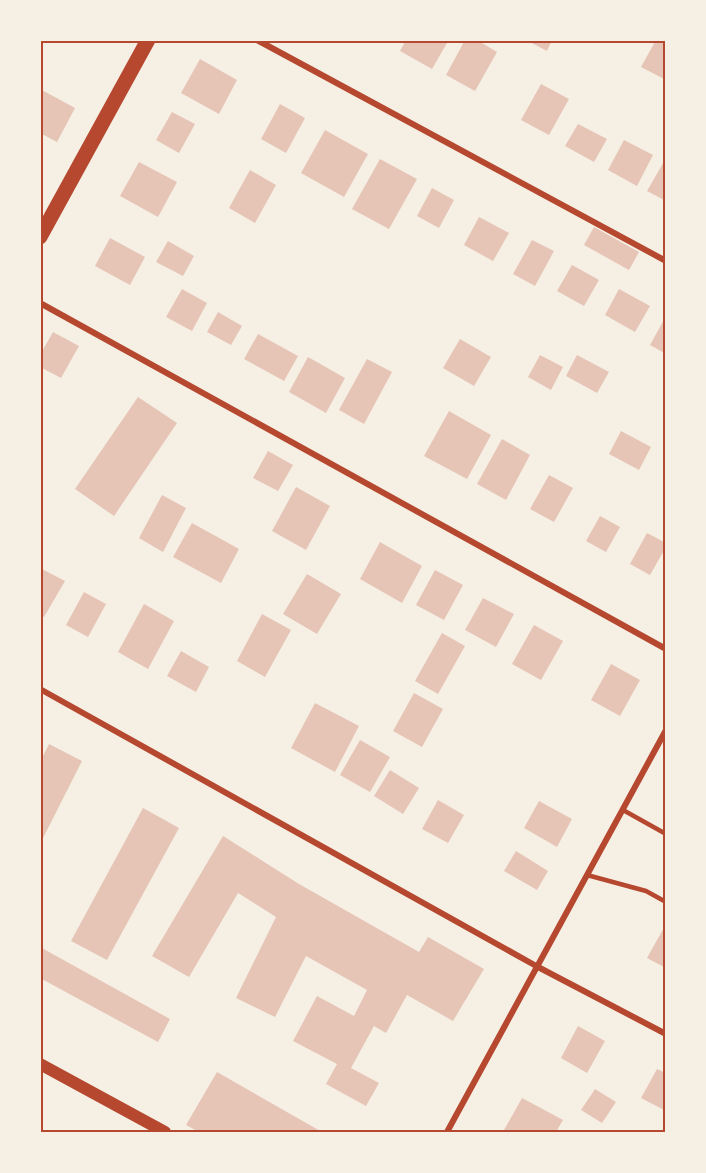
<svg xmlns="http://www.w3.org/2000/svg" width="706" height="1173" font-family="'Open Sans',sans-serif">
<rect width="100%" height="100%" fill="#f6efe4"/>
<path fill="#e6c5b7" d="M 406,40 L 443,40 L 447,43 L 432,69 L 400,51 Z
M 465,40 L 477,40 L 497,52 L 475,91 L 446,75 Z
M 526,40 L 552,40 L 547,51 Z
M 656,40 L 666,40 L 666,80 L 641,67 Z
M 200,59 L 237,80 L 219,114 L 181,93 Z
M 541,84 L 569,99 L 549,135 L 521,120 Z
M 40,89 L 75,108 L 57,142 L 40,133 Z
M 280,104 L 305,118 L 286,153 L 261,139 Z
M 172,112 L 195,124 L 179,153 L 156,140 Z
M 578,124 L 607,139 L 594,162 L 565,146 Z
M 325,130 L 368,154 L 344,197 L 301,173 Z
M 624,140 L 653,155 L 637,186 L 608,170 Z
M 666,158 L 666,201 L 647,191 Z
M 380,159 L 417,179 L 389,229 L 352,209 Z
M 139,162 L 177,182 L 158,217 L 120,196 Z
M 250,170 L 276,185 L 255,223 L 229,208 Z
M 432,188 L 454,200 L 439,228 L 417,216 Z
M 479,217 L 509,233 L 493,261 L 464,245 Z
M 594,227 L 639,252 L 629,270 L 584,245 Z
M 110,238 L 145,257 L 130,285 L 95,266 Z
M 532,240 L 554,251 L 535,286 L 513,274 Z
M 168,241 L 194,256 L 183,276 L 156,262 Z
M 572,265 L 599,280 L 584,306 L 557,291 Z
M 182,289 L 207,303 L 192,331 L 166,317 Z
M 619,289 L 650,306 L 635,332 L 605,315 Z
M 218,312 L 242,326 L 231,345 L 207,332 Z
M 666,316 L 666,354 L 650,345 Z
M 53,332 L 79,346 L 61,378 L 40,367 L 40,355 Z
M 258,334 L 298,356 L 284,381 L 244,359 Z
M 460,339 L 491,357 L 474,386 L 443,368 Z
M 540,355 L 563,367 L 551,390 L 528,377 Z
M 577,355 L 609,372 L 597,393 L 566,376 Z
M 308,357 L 345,378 L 326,413 L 289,392 Z
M 367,359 L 392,372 L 364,424 L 339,410 Z
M 138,397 L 177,423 L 114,516 L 75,489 Z
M 449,411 L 491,435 L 467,479 L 424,456 Z
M 621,431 L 651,447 L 639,470 L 609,454 Z
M 502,439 L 530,455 L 506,500 L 477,484 Z
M 268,451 L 293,465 L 278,491 L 253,478 Z
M 549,475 L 573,488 L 554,522 L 530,509 Z
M 296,487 L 330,506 L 306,550 L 272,531 Z
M 162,495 L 186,508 L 163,552 L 139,538 Z
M 600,516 L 620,527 L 606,552 L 586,541 Z
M 192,523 L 239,549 L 221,583 L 173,557 Z
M 647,533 L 666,543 L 666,547 L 650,575 L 630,564 Z
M 380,542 L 422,566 L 402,603 L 360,579 Z
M 40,568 L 65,581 L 44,617 L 40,615 Z
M 435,570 L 463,585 L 444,620 L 416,605 Z
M 307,574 L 341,594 L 317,634 L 283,614 Z
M 84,592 L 106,604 L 88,637 L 66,625 Z
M 483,598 L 514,614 L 496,647 L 465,630 Z
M 144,604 L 174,621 L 148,669 L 118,652 Z
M 262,614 L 291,630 L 265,677 L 237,661 Z
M 534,625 L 563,641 L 541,680 L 512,664 Z
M 442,633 L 465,646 L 438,694 L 415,681 Z
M 181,651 L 209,667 L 196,692 L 167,676 Z
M 611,664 L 640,680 L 620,716 L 591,700 Z
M 414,693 L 443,709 L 422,747 L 393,731 Z
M 315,703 L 359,726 L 335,772 L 291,748 Z
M 360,740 L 390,757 L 370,792 L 340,775 Z
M 49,744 L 82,761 L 40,844 L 40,762 Z
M 390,770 L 419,788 L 403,814 L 374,796 Z
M 438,800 L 464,815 L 448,843 L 422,829 Z
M 539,801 L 572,819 L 557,847 L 524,828 Z
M 143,808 L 179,828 L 107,960 L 71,941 Z
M 223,836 L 299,884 L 419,952 L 428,937 L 484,969 L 453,1021 L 407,995 L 386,1033 L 374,1026 L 351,1068 L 379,1083 L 366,1106 L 326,1084 L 337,1064 L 293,1041 L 317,996 L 354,1016 L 367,990 L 306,956 L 275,1017 L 236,998 L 276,917 L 238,893 L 189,977 L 152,956 Z
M 516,851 L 548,871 L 537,890 L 504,871 Z
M 666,924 L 666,968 L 647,958 Z
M 40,947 L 170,1019 L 158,1042 L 40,978 Z
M 578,1026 L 605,1041 L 587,1073 L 561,1058 Z
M 657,1069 L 666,1073 L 666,1111 L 641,1098 Z
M 217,1072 L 322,1132 L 199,1132 L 186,1125 Z
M 595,1089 L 616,1102 L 602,1123 L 581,1110 Z
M 522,1098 L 563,1120 L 556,1132 L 508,1132 L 504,1130 Z"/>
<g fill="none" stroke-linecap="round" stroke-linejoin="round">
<path stroke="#b5482f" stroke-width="4.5" d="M 623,810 L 666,834
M 587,875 L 646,891 L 666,902"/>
<path stroke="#b5482f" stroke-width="6" d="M 257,40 L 666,261
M 40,303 L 666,649
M 40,689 L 538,967 L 666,1034
M 447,1132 L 666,730"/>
<path stroke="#b5482f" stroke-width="12" d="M 40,1064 L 165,1132"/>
<path stroke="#b5482f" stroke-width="15" d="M 40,237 L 148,40"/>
</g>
<rect width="706" height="1173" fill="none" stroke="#f6efe4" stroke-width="84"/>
<rect x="42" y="42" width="622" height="1089" fill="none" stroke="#b5482f" stroke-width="2"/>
</svg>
